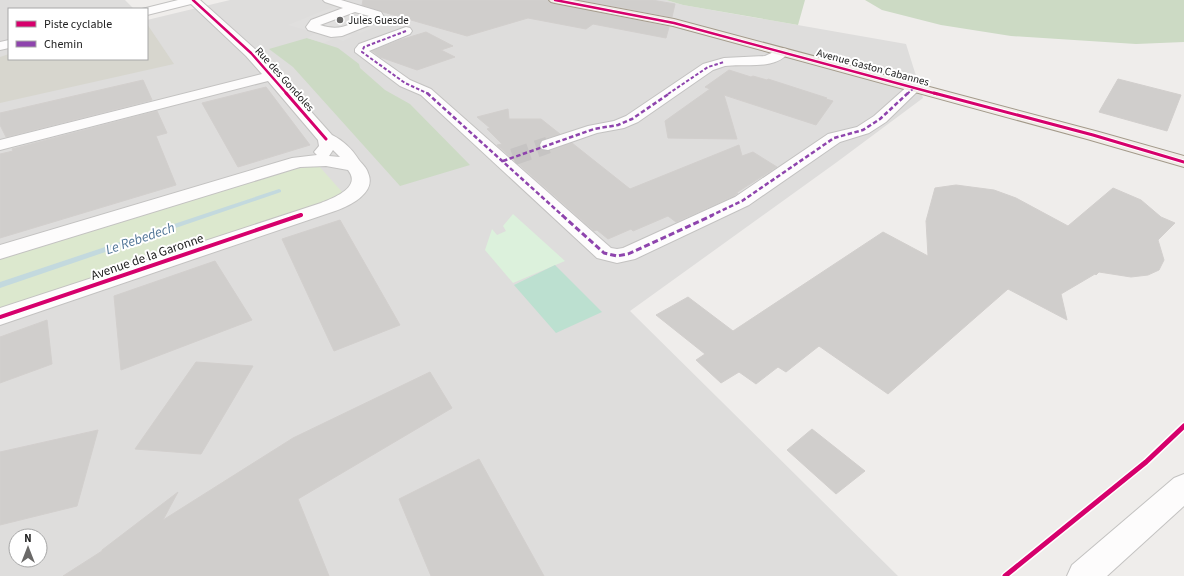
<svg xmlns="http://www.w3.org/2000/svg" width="1184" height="576" font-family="'Source Sans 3',sans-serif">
<rect width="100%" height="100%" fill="#efedeb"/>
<path fill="#dedddc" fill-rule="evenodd" d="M 0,0 L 125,0 L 134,9 L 9,9 L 9,59 L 147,59 L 147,20 L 230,0 L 666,0 L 683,5 L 906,44 L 923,98 L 837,162 L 630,311 L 898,576 L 0,576 ZM 16,536 L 40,536 L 40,560 L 16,560 Z"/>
<path fill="#d7d6ce" d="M 147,24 L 174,64 L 0,103 L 0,57 L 9,54 L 9,59 L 147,59 Z"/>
<path fill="#dce8ce" d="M 318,165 L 343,193 L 329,201 L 0,310 L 0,256 L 285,171 Z"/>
<path fill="#ccdac4" d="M 666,0 L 805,0 L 798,25 L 683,5 Z
M 865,0 L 1184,0 L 1184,42 L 1136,44 L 1011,36 L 941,25 L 882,10 Z
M 307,38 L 338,48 L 359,64 L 360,68 L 385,90 L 410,104 L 470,165 L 400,186 L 293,67 L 269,49 Z"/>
<path fill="#dcf1dc" d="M 513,214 L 565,261 L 513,283 L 485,250 L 492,229 L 497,235 L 506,231 L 503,226 Z"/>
<path fill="#bce0d0" d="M 555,265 L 602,312 L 556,333 L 514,285 Z"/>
<path fill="#e0dfde" d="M 345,2 L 388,16 L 370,23 L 378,26 L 360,33 L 353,31 L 345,34 L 353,36 L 343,41 L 335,38 L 324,43 L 307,38 L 316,33 L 288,25 Z"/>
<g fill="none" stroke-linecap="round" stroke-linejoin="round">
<path fill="#c3d9de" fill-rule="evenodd" d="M 279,189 L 281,190 L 281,192 L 0,288 L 0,282 Z"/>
</g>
<path fill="#d0cecc" stroke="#d2cfcd" d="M 363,0 L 548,0 L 550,3 L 555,4 L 669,27 L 666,38 L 593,24 L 586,29 L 528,18 L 467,36 L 383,12 L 362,5 Z
M 581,0 L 652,0 L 675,4 L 672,17 Z
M 426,32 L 453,46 L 441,50 L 455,57 L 417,70 L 380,57 L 372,51 L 400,40 Z
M 729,70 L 751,77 L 753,76 L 767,80 L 768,79 L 827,98 L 826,99 L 833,101 L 816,125 L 724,95 L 737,139 L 668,138 L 665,121 L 710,89 L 705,87 Z
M 1118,79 L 1181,95 L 1167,131 L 1099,112 Z
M 143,80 L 152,100 L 6,137 L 0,125 L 0,113 Z
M 266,87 L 310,145 L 238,167 L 202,103 Z
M 508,109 L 509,119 L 541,119 L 560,134 L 541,140 L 539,146 L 542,150 L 548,151 L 572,143 L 630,189 L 739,145 L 742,156 L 753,152 L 777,167 L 736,193 L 738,193 L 734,196 L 676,222 L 668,216 L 633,231 L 631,229 L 608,239 L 597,230 L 594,231 L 497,145 L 502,144 L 487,129 L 490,128 L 477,117 Z
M 157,111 L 167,133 L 156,136 L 176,185 L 0,238 L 0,154 L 13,151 L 12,149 Z
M 956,185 L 994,190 L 1016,198 L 1068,226 L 1113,188 L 1141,200 L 1161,217 L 1175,223 L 1158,240 L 1164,260 L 1159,270 L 1148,275 L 1131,277 L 1099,272 L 1096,275 L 1095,274 L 1061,294 L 1067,320 L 1008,289 L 888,394 L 819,346 L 786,372 L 778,367 L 756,384 L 739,372 L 721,383 L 696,360 L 705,354 L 656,315 L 688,297 L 733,331 L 883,232 L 928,256 L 926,221 L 935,188 Z
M 340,220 L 400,325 L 334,351 L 282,239 Z
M 215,261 L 252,320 L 121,370 L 114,296 Z
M 47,320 L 52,364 L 0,383 L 0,337 Z
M 196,362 L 253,366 L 201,454 L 135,449 Z
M 430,372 L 452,408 L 298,499 L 329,576 L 63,576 L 102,551 L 102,550 L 178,492 L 163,520 L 293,438 Z
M 812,429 L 865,471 L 836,494 L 787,450 Z
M 98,430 L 77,506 L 0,525 L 0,452 Z
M 479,459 L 544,576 L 431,576 L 399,499 Z"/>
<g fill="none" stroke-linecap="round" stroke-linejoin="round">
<path stroke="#c6c4c3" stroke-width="17" stroke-dasharray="17 8" stroke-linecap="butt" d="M 513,157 L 548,145"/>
<defs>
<path id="minor" d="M 178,0 L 200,0 L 256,50 L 332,135 C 344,141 352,149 359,160 C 362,164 367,168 368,173 C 377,193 349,206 335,211 L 0,325 L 0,308 L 321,203 C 334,198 362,187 348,170 L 326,166 L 300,167 L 0,259 L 0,245 L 292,158 L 317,155 L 314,152 L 319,146 L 318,140 L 268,81 L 0,150 L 0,140 L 262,74 L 246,56 L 191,4 L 147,15 L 147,9 L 142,9 ZM 333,150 L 340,157 L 329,156 Z
M 323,0 L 341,0 L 381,12 L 384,17 L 382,20 L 342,36 L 331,37 L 308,30 L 306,27 L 311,20 L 343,8 L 325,2 ZM 355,12 L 369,16 C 349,24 341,32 320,25 Z
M 406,27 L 410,28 L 412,31 L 410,34 L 369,51 L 410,80 L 431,89 L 611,248 L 617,249 L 623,248 L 735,197 L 828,134 L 857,127 L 874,116 L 910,84 L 915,83 L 920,84 L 922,87 L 886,122 L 869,133 L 840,142 L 749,205 L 635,259 L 617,263 L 597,258 L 421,95 L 400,86 L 355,52 L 355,49 L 359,44 Z
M 9,40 L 9,48 L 0,50 L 0,42 Z
M 782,48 L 787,49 L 789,52 C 775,71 745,63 725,66 C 721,67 717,69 713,70 L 638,122 L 624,128 L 597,133 L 548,150 L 542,149 L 540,145 L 542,141 L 588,126 L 614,121 L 626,116 L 703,64 L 724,58 L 765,56 Z
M 1184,474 L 1184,506 L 1107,576 L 1067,576 L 1072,565 L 1174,478 Z"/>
<path id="major" d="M 549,0 L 573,0 L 674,19 L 1099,132 L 1184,156 L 1184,167 L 1087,139 L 673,26 L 555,3 L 551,2 Z"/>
</defs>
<use href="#minor" stroke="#c3c2c1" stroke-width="2"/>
<use href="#major" stroke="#a39a8a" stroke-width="2"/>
<use href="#minor" fill="#fdfcfc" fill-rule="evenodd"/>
<use href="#major" fill="#f1ece8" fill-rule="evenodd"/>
<path stroke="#8e44ad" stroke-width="2" stroke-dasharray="3.5 2" stroke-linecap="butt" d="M 406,31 L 364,47 L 362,52 L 405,83 L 429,94
M 668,94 L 708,67 L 724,62
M 907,94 L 915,87"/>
<path stroke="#8e44ad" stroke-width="2.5" stroke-dasharray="4.5 2.5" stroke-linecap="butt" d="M 427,93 L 563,216
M 503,161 L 594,129 L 618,125 L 632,119 L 670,93
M 710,216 L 742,201 L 834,138 L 863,130 L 880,119 L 908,93"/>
<path stroke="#8e44ad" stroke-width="3" stroke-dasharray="6 3" stroke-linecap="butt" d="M 562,215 L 604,253 L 617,256 L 628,254 L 713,215"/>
<defs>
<path id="cycleway-far3" d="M 193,0 L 251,53 L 287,94
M 555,0 L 674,23 L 937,94"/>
<path id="cycleway-far2" d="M 286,93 L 326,139
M 934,93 L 1093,135 L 1184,162
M 299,216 L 301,215"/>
<path id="cycleway-far1" d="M 0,317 L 301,215"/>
<path id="cycleway" d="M 1005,576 L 1146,462 L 1184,426"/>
</defs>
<use href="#cycleway-far3" stroke="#fff" stroke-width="4"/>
<use href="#cycleway-far2" stroke="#fff" stroke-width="5"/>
<use href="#cycleway-far1" stroke="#fff" stroke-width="6"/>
<use href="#cycleway" stroke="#fff" stroke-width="8"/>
<use href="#cycleway-far3" stroke="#d6006c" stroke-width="2.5"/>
<use href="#cycleway-far2" stroke="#d6006c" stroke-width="3"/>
<use href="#cycleway-far1" stroke="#d6006c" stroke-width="4"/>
<use href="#cycleway" stroke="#d6006c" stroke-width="5"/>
</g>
<circle fill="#6a6968" stroke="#fff" stroke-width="1.5" cx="340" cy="20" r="4"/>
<g text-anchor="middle" stroke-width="4" stroke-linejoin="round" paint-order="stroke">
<g font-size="11" fill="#222" stroke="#fff" text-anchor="start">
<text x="348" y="24">Jules Guesde</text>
</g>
<g font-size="11" fill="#222" stroke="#fff">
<text transform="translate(873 67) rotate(15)" y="4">Avenue Gaston Cabannes</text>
<text transform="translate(285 79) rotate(48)" y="4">Rue des Gondoles</text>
</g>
<g font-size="13" fill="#222" stroke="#fff">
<text transform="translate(147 256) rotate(-19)" y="5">Avenue de la Garonne</text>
</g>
<g font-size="14" font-style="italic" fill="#527697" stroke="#fff">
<text transform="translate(140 238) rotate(-19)" y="5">Le Rebedech</text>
</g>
</g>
<rect x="8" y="8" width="140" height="52" fill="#ffffff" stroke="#a7a7a7"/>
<rect x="16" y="21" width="20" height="6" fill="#d6006c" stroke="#a7a7a7"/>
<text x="44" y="28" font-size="12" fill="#222222">Piste cyclable</text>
<rect x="16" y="41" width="20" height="6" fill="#8e44ad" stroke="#a7a7a7"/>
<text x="44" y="48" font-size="12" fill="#222222">Chemin</text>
<g transform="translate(28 548)"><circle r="19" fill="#ffffff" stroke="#a7a7a7"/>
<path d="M0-3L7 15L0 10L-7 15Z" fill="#6a6968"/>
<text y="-6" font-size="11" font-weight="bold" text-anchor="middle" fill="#222222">N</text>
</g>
</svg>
